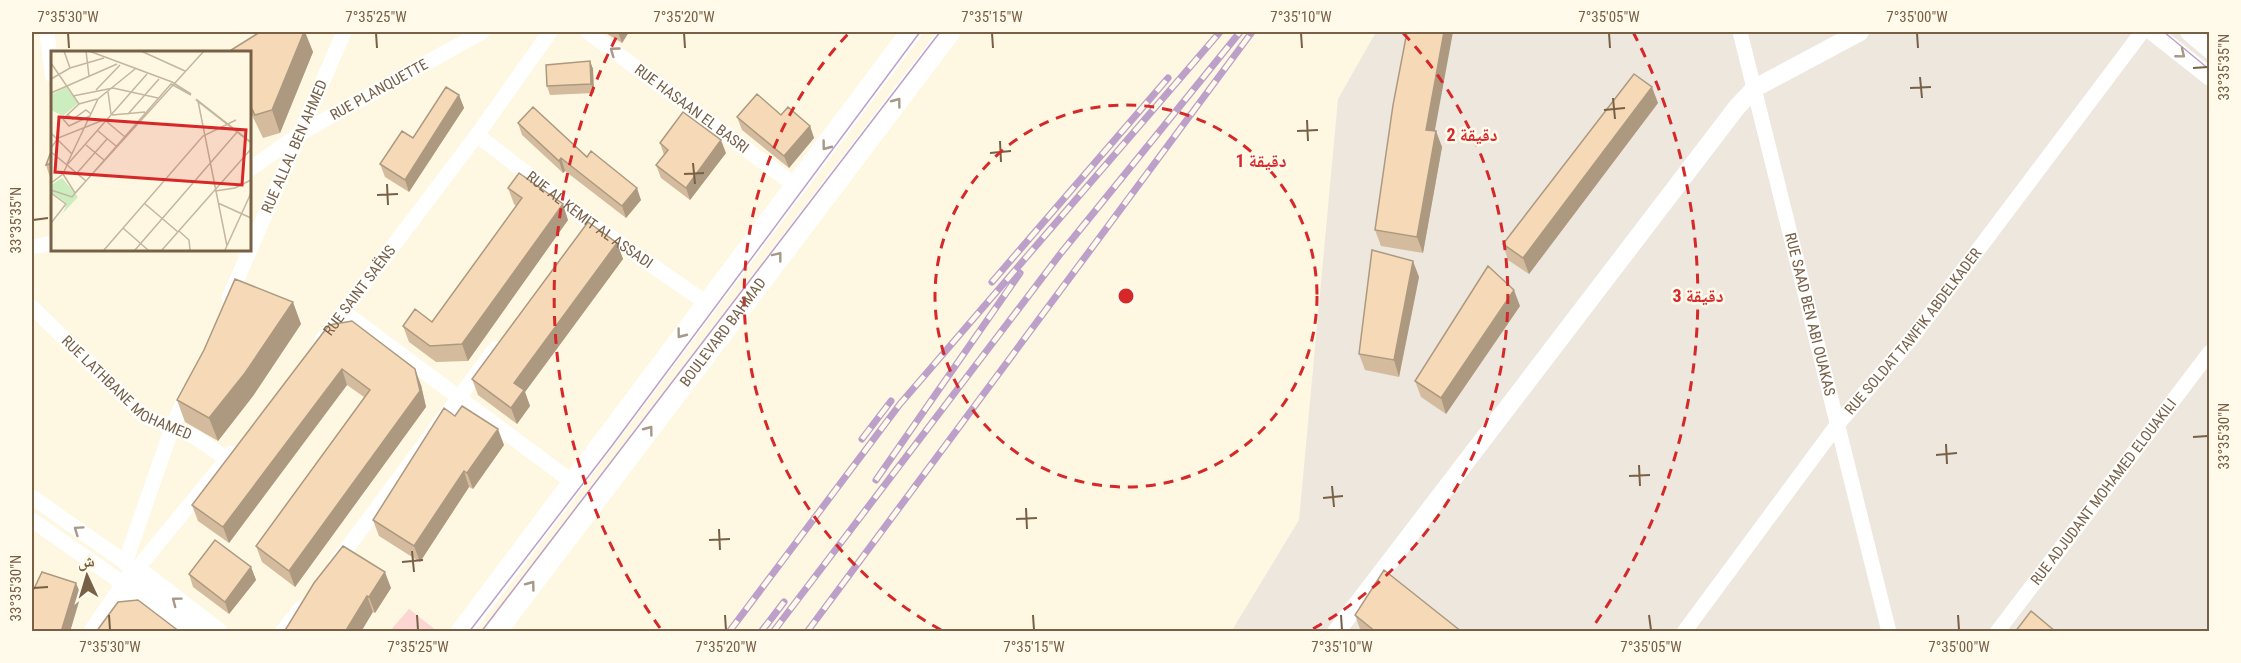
<svg xmlns="http://www.w3.org/2000/svg" width="2241" height="663" font-family="'Roboto Condensed','Noto Naskh Arabic',sans-serif">
<rect width="100%" height="100%" fill="#fef8e2"/>
<path fill="#ede7de" d="M 1376,32 L 2209,32 L 2209,631 L 1231,632 L 1299,520 L 1338,99 Z"/>
<path fill="#fdd6d4" d="M 409,609 L 437,631 L 390,631 Z"/>
<g fill="none" stroke-linecap="round" stroke-linejoin="round">
<g stroke="#fff" stroke-width="15">
<path d="M 47,32 L 52,75"/>
<path id="s1" d="M 588,32 L 796,186"/>
<path id="s2" d="M 1740,32 L 1889,632"/>
<path id="s3" d="M 477,135 L 592,224 L 705,302"/>
<path id="s4" d="M 249,170 L 301,133 L 482,32"/>
<path d="M 32,247 L 52,243"/>
<path id="s5" d="M 229,298 L 344,32"/>
<path id="s6" d="M 32,307 L 144,416 L 195,437 L 227,459"/>
<path d="M 344,312 L 571,481"/>
<path id="s7" d="M 322,340 L 477,135 L 550,32"/>
<path d="M 32,497 L 136,570 L 232,453"/>
<path d="M 32,520 L 125,585"/>
<path d="M 125,563 L 172,428 L 188,391"/>
<path d="M 336,563 L 495,349"/>
<path d="M 282,632 L 301,608"/>
<path id="s8" d="M 1684,632 L 1837,425 L 1911,339 L 2142,32"/>
<path id="s9" d="M 1997,632 L 2210,352"/>
</g>
<path stroke="#fff" stroke-width="18" d="M 2153,32 L 2210,77
M 2189,32 L 2210,50
M 1336,632 L 1737,107 L 1755,88 L 1860,32"/>
<g stroke="#fff" stroke-width="21">
<path d="M 125,585 L 190,632"/>
<path d="M 94,632 L 136,570 L 217,632"/>
<path d="M 461,632 L 911,32"/>
<path id="s10" d="M 496,632 L 950,32"/>
</g>
<path stroke="#bca0c9" stroke-width="1.5" d="M 2164,32 L 2210,70
M 469,632 L 611,447 L 920,32
M 481,632 L 940,32"/>
<defs>
<path id="rail" d="M 992,282 L 1168,78
M 862,439 L 891,401
M 876,480 L 1020,273
M 729,632 L 900,404 L 1220,32
M 761,632 L 784,602
M 773,632 L 1061,253 L 1240,32
M 807,632 L 1252,32"/>
</defs>
<use href="#rail" stroke="#bca0c9" stroke-width="7"/>
<use href="#rail" stroke="#fffaea" stroke-width="4.5" stroke-dasharray="14" stroke-linecap="butt"/>
</g>
<path fill="#d4bb9d" d="M 260,32 L 305,32 L 313,52 L 280,133 L 263,138 L 249,109 L 249,52 Z
M 604,32 L 629,32 L 622,43 Z
M 590,61 L 593,69 L 594,93 L 550,95 L 547,86 Z
M 459,95 L 464,108 L 409,192 L 385,177 L 380,164 L 413,138 Z
M 1658,103 L 1529,274 L 1508,260 L 1503,244 Z
M 781,115 L 810,126 L 814,138 L 789,168 L 742,130 L 737,117 Z
M 518,123 L 587,157 L 641,200 L 626,218 L 565,171 L 563,173 L 522,135 Z
M 1435,131 L 1442,147 L 1423,253 L 1381,246 L 1375,230 Z
M 660,143 L 726,153 L 690,200 L 661,178 L 656,165 L 664,155 Z
M 52,149 L 52,184 L 46,165 Z
M 508,188 L 568,220 L 468,361 L 436,362 L 409,342 L 403,326 L 432,322 L 516,206 L 514,204 Z
M 617,243 L 623,259 L 525,392 L 530,406 L 517,424 L 478,395 L 472,379 Z
M 1419,277 L 1399,377 L 1365,370 L 1359,354 Z
M 1520,306 L 1446,414 L 1421,397 L 1415,381 Z
M 301,324 L 253,396 L 218,441 L 185,422 L 177,400 Z
M 329,325 L 421,385 L 426,407 L 295,587 L 262,562 L 256,546 L 364,397 L 347,385 L 229,543 L 198,521 L 192,505 Z
M 504,445 L 473,489 L 469,487 L 420,562 L 379,536 L 373,520 Z
M 343,546 L 391,588 L 375,613 L 373,612 Z
M 251,567 L 256,580 L 229,614 L 193,587 L 189,574 Z
M 1355,615 L 1462,632 L 1361,632 Z"/>
<path fill="#ac9980" d="M 304,32 L 305,32 L 313,52 L 280,133 L 272,110 Z
M 618,32 L 629,32 L 622,43 Z
M 1444,32 L 1453,32 L 1432,146 L 1426,130 Z
M 590,61 L 593,69 L 594,93 L 591,84 Z
M 1652,87 L 1658,103 L 1529,274 L 1523,258 Z
M 459,95 L 464,108 L 409,192 L 405,180 Z
M 810,126 L 814,138 L 789,168 L 784,156 Z
M 1436,131 L 1442,147 L 1423,253 L 1417,237 Z
M 721,140 L 726,153 L 690,200 L 686,188 Z
M 561,158 L 565,171 L 563,173 L 559,161 Z
M 637,188 L 641,200 L 626,218 L 622,206 Z
M 563,204 L 568,220 L 468,361 L 462,344 Z
M 617,243 L 623,259 L 525,392 L 530,406 L 517,424 L 511,408 L 514,383 Z
M 1413,261 L 1419,277 L 1399,377 L 1394,360 Z
M 1514,290 L 1520,306 L 1446,414 L 1441,398 Z
M 293,302 L 301,324 L 253,396 L 218,441 L 209,418 Z
M 342,369 L 347,385 L 229,543 L 223,527 Z
M 415,369 L 421,385 L 426,407 L 295,587 L 289,571 Z
M 498,429 L 504,445 L 473,489 L 467,473 Z
M 464,471 L 469,487 L 420,562 L 414,546 Z
M 251,567 L 256,580 L 229,614 L 225,602 Z
M 385,572 L 391,588 L 375,613 L 369,597 Z
M 76,583 L 81,595 L 70,632 L 61,632 Z
M 367,596 L 373,612 L 361,632 L 345,632 Z"/>
<path fill="#f6dab7" stroke="#ac9980" stroke-width="1.5" d="M 260,32 L 304,32 L 272,110 L 255,115 L 249,103 L 249,52 L 228,52 Z
M 1407,32 L 1444,32 L 1426,130 L 1436,131 L 1417,237 L 1375,230 L 1393,105 Z
M 590,61 L 591,84 L 547,86 L 546,65 Z
M 1634,74 L 1652,87 L 1523,258 L 1503,244 Z
M 446,87 L 459,95 L 405,180 L 380,164 L 402,131 L 413,138 Z
M 757,94 L 781,115 L 788,107 L 810,126 L 784,156 L 737,117 Z
M 533,107 L 587,157 L 591,151 L 637,188 L 622,206 L 561,158 L 559,161 L 518,123 Z
M 683,112 L 721,140 L 686,188 L 656,165 L 668,150 L 660,143 Z
M 52,149 L 52,163 L 46,165 Z
M 519,173 L 563,204 L 462,344 L 430,346 L 403,326 L 415,309 L 432,322 L 522,198 L 508,188 Z
M 588,222 L 617,243 L 514,383 L 524,390 L 511,408 L 472,379 Z
M 1372,250 L 1413,261 L 1394,360 L 1359,354 Z
M 1488,266 L 1514,290 L 1441,398 L 1415,381 Z
M 235,279 L 293,302 L 245,373 L 209,418 L 177,400 L 204,350 Z
M 352,321 L 415,369 L 420,391 L 289,571 L 256,546 L 370,390 L 342,369 L 223,527 L 192,505 L 329,325 Z
M 462,406 L 498,429 L 467,473 L 464,471 L 414,546 L 373,520 L 444,408 L 455,416 Z
M 215,540 L 251,567 L 225,602 L 189,574 Z
M 343,546 L 385,572 L 369,597 L 367,596 L 345,632 L 284,632 L 314,583 Z
M 1384,570 L 1462,632 L 1376,632 L 1355,615 Z
M 42,572 L 76,583 L 61,632 L 32,632 L 32,593 Z
M 138,600 L 180,632 L 96,632 L 118,602 Z
M 2031,611 L 2056,632 L 2015,632 Z"/>
<defs><path id="oneway-chevron" d="M-2-3.5L2.5 0L-2 3.5" fill="none" stroke-width="1.6" stroke-linecap="round" stroke-linejoin="round" transform="scale(1.5)"/></defs>
<g stroke="#a79887">
<use href="#oneway-chevron" transform="translate(614 51) rotate(-144)"/>
<use href="#oneway-chevron" transform="translate(2181 54) rotate(39)"/>
<use href="#oneway-chevron" transform="translate(897 102) rotate(-53)"/>
<use href="#oneway-chevron" transform="translate(826 146) rotate(127)"/>
<use href="#oneway-chevron" transform="translate(778 256) rotate(-52)"/>
<use href="#oneway-chevron" transform="translate(681 334) rotate(127)"/>
<use href="#oneway-chevron" transform="translate(649 430) rotate(-53)"/>
<use href="#oneway-chevron" transform="translate(78 530) rotate(-145)"/>
<use href="#oneway-chevron" transform="translate(531 585) rotate(-53)"/>
<use href="#oneway-chevron" transform="translate(176 601) rotate(-143)"/>
</g>
<path fill="none" stroke="#786046" stroke-width="2" d="M 68,33 L 69,48M 376,33 L 377,48M 684,33 L 685,48M 992,33 L 993,48M 1301,33 L 1302,48M 1609,33 L 1610,48M 1917,33 L 1918,48M 2193,68 L 2208,67M 1920,77 L 1922,98M 1910,88 L 1931,87M 1613,98 L 1615,119M 1604,110 L 1625,108M 1307,120 L 1308,141M 1297,131 L 1318,130M 1000,141 L 1001,162M 990,153 L 1011,151M 693,163 L 695,184M 684,174 L 704,173M 387,184 L 388,205M 377,195 L 398,194M 33,220 L 48,218M 2193,437 L 2208,436M 1946,444 L 1947,464M 1936,455 L 1957,453M 1639,465 L 1640,486M 1629,476 L 1650,475M 1332,486 L 1334,507M 1323,498 L 1343,496M 1026,508 L 1027,529M 1016,519 L 1037,518M 719,529 L 720,550M 709,540 L 730,539M 412,551 L 414,572M 402,562 L 423,560M 33,588 L 48,587M 109,615 L 110,630M 417,615 L 418,630M 725,615 L 726,630M 1033,615 L 1034,630M 1341,615 L 1342,630M 1649,615 L 1651,630M 1958,615 L 1959,630"/>
<g fill="none" stroke="#d62828" stroke-width="3" stroke-dasharray="10 8">
<circle cx="1126" cy="296" r="191"/>
<path d="M941 630A382 382 0 0 1 849 33M1403 33A382 382 0 0 1 1311 630"/>
<path d="M660 628A572 572 0 0 1 619 32M1633 32A572 572 0 0 1 1592 628"/>
</g>
<g text-anchor="middle" stroke-width="5" stroke-linejoin="round" paint-order="stroke">
<g font-size="15" fill="#786046" stroke="#fffaea">
<text dy="5" stroke="none"><textPath href="#s4" startOffset="153">RUE PLANQUETTE</textPath></text>
<text dy="5" stroke="none"><textPath href="#s1" startOffset="129">RUE HASAAN EL BASRI</textPath></text>
<text dy="5" stroke="none"><textPath href="#s5" startOffset="165">RUE ALLAL BEN AHMED</textPath></text>
<text dy="5" stroke="none"><textPath href="#s3" startOffset="141">RUE AL KEMIT AL ASSADI</textPath></text>
<text dy="5" stroke="none"><textPath href="#s7" startOffset="62">RUE SAINT SAËNS</textPath></text>
<text dy="5" stroke="none"><textPath href="#s2" startOffset="291">RUE SAAD BEN ABI OUAKAS</textPath></text>
<text dy="5" stroke="none"><textPath href="#s10" startOffset="376">BOULEVARD BAHMAD</textPath></text>
<text dy="5" stroke="none"><textPath href="#s8" startOffset="378">RUE SOLDAT TAWFIK ABDELKADER</textPath></text>
<text dy="5" stroke="none"><textPath href="#s6" startOffset="126">RUE LATHBANE MOHAMED</textPath></text>
<text dy="5" stroke="none"><textPath href="#s9" startOffset="176">RUE ADJUDANT MOHAMED ELOUAKILI</textPath></text>
</g>
</g>
<g transform="translate(51 51)">
<rect width="200" height="200" fill="#fef8e2"/>
<path d="M 15,36 L 27,52 L 12,65 L 0,59 L 0,44 ZM 11,127 L 27,146 L 12,162 L 16,152 L 0,141 L 0,134 Z" fill="#cbedbf"/>
<path fill="none" stroke="#c4b69f" stroke-width="1.5" d="M 13,0 L 19,17M 35,0 L 38,25M 38,0 L 121,31 L 140,43M 90,0 L 134,20M 0,12 L 28,53M 0,28 L 19,17 L 53,7M 45,39 L 69,14M 57,41 L 60,63M 0,42 L 66,13M 22,45 L 62,37 L 107,47M 145,48 L 200,91M 145,49 L 200,92M 147,50 L 176,195M 16,63 L 22,68 L 35,59 L 40,63M 77,63 L 108,28M 61,64 L 94,61M 12,68 L 28,53 L 46,48M 12,68 L 18,75 L 39,65M 55,70 L 74,86M 47,80 L 65,95M 0,82 L 21,103M 35,94 L 53,109M 0,97 L 7,87 L 55,68M 0,101 L 16,114 L 96,23M 16,113 L 47,48 L 84,18M 26,122 L 56,88M 12,123 L 24,142M 0,132 L 12,123 L 16,114 L 35,130M 0,139 L 21,146 L 120,33 L 140,44M 164,140 L 184,137 L 200,129M 0,142 L 15,153 L 0,172M 24,142 L 153,0M 93,152 L 127,181M 167,152 L 200,167M 72,177 L 97,199M 128,180 L 138,189 L 139,199M 53,199 L 152,85 L 185,69M 84,199 L 187,80M 111,199 L 200,98M 174,199 L 200,142"/>
<path fill="#d62828" fill-opacity="0.15" stroke="#d62828" stroke-width="3" d="M 8,66 L 195,79 L 191,134 L 4,121 Z"/>
<rect width="200" height="200" fill="none" stroke="#786046" stroke-width="3"/>
</g>
<circle cx="1126" cy="296" r="9" fill="#d62828" stroke="#fffaea" stroke-width="3"/>
<g font-size="18" text-anchor="middle" font-weight="bold" fill="#d62828" stroke="#fffaea" stroke-width="5" stroke-linejoin="round" paint-order="stroke">
<text x="1472" y="141">2 دقيقة</text>
<text x="1261" y="167">1 دقيقة</text>
<text x="1698" y="302">3 دقيقة</text>
</g>
<rect width="2241" height="663" fill="none" stroke="#fffaea" stroke-width="66"/>
<g transform="translate(87 576) rotate(356)" stroke="#fffaea" stroke-width="4.5" paint-order="stroke">
<path d="M0-4.5L10 22L0 15L-10 22Z" fill="#786046"/>
<text y="-9" font-size="16" font-weight="bold" text-anchor="middle" fill="#786046">ش</text>
</g>
<rect x="33" y="33" width="2175" height="597" fill="none" stroke="#786046" stroke-width="2"/>
<g font-size="15" text-anchor="middle" fill="#786046">
<text x="68" y="22">7°35'30"W</text>
<text x="376" y="22">7°35'25"W</text>
<text x="684" y="22">7°35'20"W</text>
<text x="992" y="22">7°35'15"W</text>
<text x="1301" y="22">7°35'10"W</text>
<text x="1609" y="22">7°35'05"W</text>
<text x="1917" y="22">7°35'00"W</text>
<text transform="translate(2224 67) rotate(-90)" y="5">33°35'35"N</text>
<text transform="translate(16 220) rotate(-90)" y="5">33°35'35"N</text>
<text transform="translate(2224 436) rotate(-90)" y="5">33°35'30"N</text>
<text transform="translate(16 588) rotate(-90)" y="5">33°35'30"N</text>
<text x="110" y="652">7°35'30"W</text>
<text x="418" y="652">7°35'25"W</text>
<text x="726" y="652">7°35'20"W</text>
<text x="1034" y="652">7°35'15"W</text>
<text x="1342" y="652">7°35'10"W</text>
<text x="1651" y="652">7°35'05"W</text>
<text x="1959" y="652">7°35'00"W</text>
</g>
</svg>
